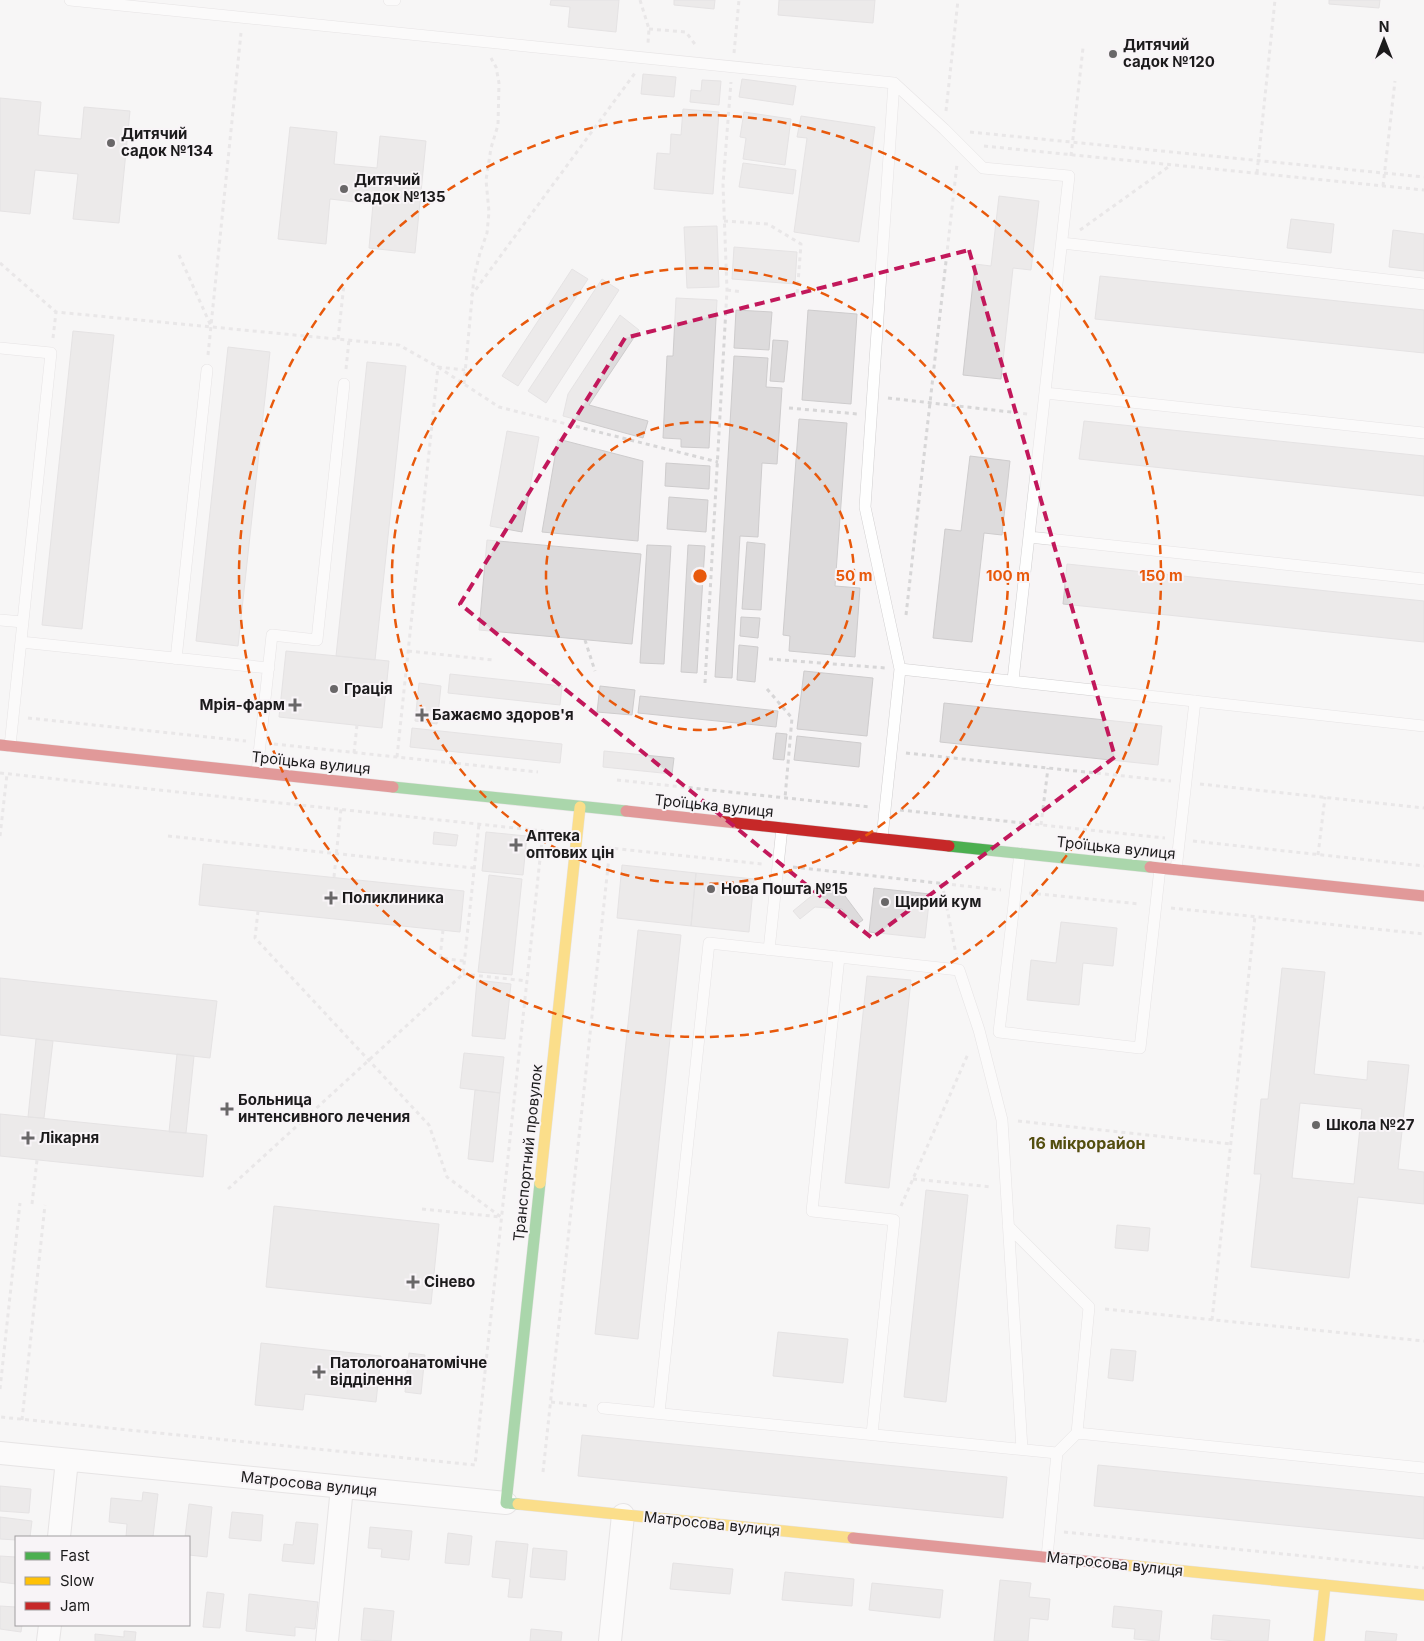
<svg xmlns="http://www.w3.org/2000/svg" width="1424" height="1641" font-family="Inter,sans-serif">
<rect width="100%" height="100%" fill="#f7f5f6"/>
<path fill="#dddbdc" stroke="#cecccd" fill-rule="evenodd" d="M 551,0 L 619,0 L 616,32 L 568,27 L 570,7 L 550,5 Z
M 674,0 L 715,0 L 714,9 L 674,5 Z
M 779,0 L 875,0 L 873,23 L 778,15 Z
M 1329,0 L 1380,0 L 1379,8 L 1329,4 Z
M 643,74 L 676,77 L 674,97 L 641,94 Z
M 742,79 L 796,86 L 793,105 L 739,97 Z
M 702,80 L 721,81 L 719,105 L 690,102 L 691,90 L 701,91 Z
M 0,98 L 41,102 L 38,135 L 81,139 L 84,107 L 130,111 L 119,223 L 73,219 L 78,174 L 35,170 L 30,214 L 0,211 Z
M 683,109 L 719,112 L 713,194 L 654,189 L 657,153 L 670,154 L 671,134 L 681,135 Z
M 744,112 L 791,119 L 785,165 L 743,159 L 746,138 L 740,137 Z
M 801,116 L 875,127 L 859,242 L 794,232 L 807,138 L 797,137 Z
M 290,127 L 337,132 L 334,164 L 377,168 L 380,136 L 426,141 L 415,253 L 369,248 L 373,204 L 330,199 L 326,244 L 278,239 Z
M 743,163 L 796,170 L 793,194 L 739,187 Z
M 999,196 L 1039,201 L 1031,270 L 1013,268 L 1001,379 L 963,375 L 975,264 L 991,266 Z
M 1291,219 L 1334,224 L 1331,253 L 1287,248 Z
M 717,226 L 719,287 L 687,288 L 684,227 Z
M 1393,230 L 1424,234 L 1424,271 L 1389,267 Z
M 734,247 L 797,252 L 795,284 L 732,279 Z
M 572,269 L 588,279 L 518,386 L 502,376 Z
M 1100,276 L 1424,310 L 1424,353 L 1095,319 Z
M 602,279 L 619,290 L 546,403 L 528,391 Z
M 676,298 L 717,300 L 709,448 L 681,447 L 681,439 L 663,438 L 667,356 L 673,356 Z
M 736,310 L 772,312 L 769,350 L 734,348 Z
M 808,310 L 857,314 L 851,404 L 802,400 Z
M 620,315 L 639,330 L 589,405 L 648,421 L 643,438 L 563,416 L 568,394 Z
M 73,331 L 114,335 L 82,629 L 42,625 Z
M 773,340 L 788,341 L 784,382 L 770,381 Z
M 228,347 L 270,352 L 238,646 L 196,641 Z
M 734,356 L 768,358 L 766,387 L 782,388 L 777,464 L 762,463 L 758,537 L 740,536 L 732,678 L 715,677 Z
M 367,362 L 406,366 L 375,660 L 336,656 Z
M 799,419 L 847,423 L 835,586 L 860,588 L 855,657 L 789,651 L 790,636 L 783,635 Z
M 1084,421 L 1424,456 L 1424,496 L 1079,459 Z
M 507,431 L 539,437 L 522,532 L 490,526 Z
M 558,439 L 643,461 L 638,541 L 542,532 Z
M 970,456 L 1010,461 L 1002,535 L 984,533 L 972,642 L 933,638 L 945,529 L 961,531 Z
M 666,463 L 710,466 L 709,489 L 665,486 Z
M 669,497 L 708,500 L 706,532 L 667,529 Z
M 487,540 L 641,554 L 632,644 L 479,630 Z
M 747,542 L 765,544 L 761,610 L 742,609 Z
M 647,545 L 671,546 L 664,664 L 640,663 Z
M 688,545 L 705,546 L 697,673 L 681,672 Z
M 1067,564 L 1424,601 L 1424,642 L 1063,604 Z
M 741,617 L 760,618 L 758,638 L 740,636 Z
M 739,645 L 758,647 L 755,682 L 737,680 Z
M 286,651 L 389,661 L 382,728 L 279,717 Z
M 804,671 L 873,678 L 867,736 L 797,729 Z
M 450,674 L 562,686 L 560,705 L 448,693 Z
M 419,683 L 441,686 L 437,724 L 415,721 Z
M 600,686 L 635,690 L 632,715 L 597,712 Z
M 640,696 L 778,711 L 776,727 L 638,713 Z
M 944,703 L 1162,726 L 1158,765 L 940,742 Z
M 412,728 L 562,744 L 560,763 L 410,747 Z
M 776,733 L 787,734 L 784,760 L 773,759 Z
M 797,736 L 861,743 L 859,767 L 794,760 Z
M 604,751 L 674,758 L 672,774 L 603,767 Z
M 434,832 L 458,835 L 456,846 L 433,844 Z
M 486,832 L 527,836 L 523,875 L 482,871 Z
M 203,864 L 464,891 L 460,932 L 199,905 Z
M 622,865 L 696,873 L 691,926 L 617,918 Z
M 696,873 L 754,879 L 749,932 L 691,926 Z
M 489,875 L 522,879 L 512,975 L 478,972 Z
M 817,883 L 846,887 L 845,896 L 863,920 L 854,926 L 842,909 L 815,907 L 800,919 L 793,911 L 815,893 Z
M 874,888 L 930,894 L 925,938 L 869,932 Z
M 1061,922 L 1117,928 L 1113,966 L 1083,963 L 1079,1005 L 1027,1000 L 1031,960 L 1056,963 Z
M 638,930 L 681,935 L 638,1339 L 595,1334 Z
M 1282,968 L 1325,972 L 1314,1074 L 1367,1080 L 1368,1061 L 1409,1065 L 1398,1169 L 1424,1172 L 1424,1204 L 1358,1197 L 1349,1278 L 1251,1267 L 1261,1174 L 1254,1174 L 1261,1099 L 1268,1099 ZM 1300,1103 L 1362,1109 L 1354,1184 L 1292,1178 Z
M 867,976 L 911,980 L 889,1188 L 845,1183 Z
M 0,978 L 217,1001 L 210,1058 L 0,1035 Z
M 477,980 L 511,984 L 505,1039 L 472,1036 Z
M 36,1039 L 53,1041 L 44,1118 L 28,1117 Z
M 464,1053 L 504,1057 L 500,1093 L 460,1088 Z
M 177,1054 L 194,1056 L 186,1133 L 169,1132 Z
M 475,1090 L 500,1093 L 493,1162 L 468,1159 Z
M 0,1114 L 207,1135 L 203,1177 L 0,1156 Z
M 926,1190 L 968,1195 L 946,1402 L 904,1397 Z
M 274,1206 L 439,1224 L 431,1304 L 266,1287 Z
M 1117,1225 L 1150,1228 L 1148,1251 L 1115,1248 Z
M 778,1332 L 848,1339 L 843,1383 L 773,1376 Z
M 261,1343 L 381,1356 L 376,1402 L 305,1394 L 303,1410 L 255,1405 Z
M 1111,1349 L 1136,1351 L 1133,1381 L 1108,1378 Z
M 409,1353 L 425,1355 L 421,1394 L 405,1392 Z
M 582,1435 L 1007,1477 L 1003,1518 L 578,1476 Z
M 1098,1465 L 1424,1497 L 1424,1539 L 1094,1506 Z
M 0,1486 L 31,1489 L 29,1513 L 0,1511 Z
M 143,1492 L 158,1494 L 153,1537 L 126,1537 L 127,1524 L 109,1522 L 111,1498 L 142,1501 Z
M 189,1504 L 212,1507 L 207,1557 L 189,1555 L 189,1537 L 185,1537 Z
M 232,1512 L 263,1515 L 261,1541 L 229,1538 Z
M 0,1517 L 32,1521 L 30,1537 L 16,1537 L 16,1540 L 0,1539 Z
M 296,1522 L 318,1524 L 314,1564 L 282,1561 L 284,1544 L 293,1545 Z
M 370,1527 L 412,1531 L 409,1560 L 381,1557 L 382,1549 L 368,1548 Z
M 448,1533 L 472,1536 L 469,1565 L 445,1563 Z
M 496,1541 L 528,1544 L 522,1598 L 508,1597 L 510,1579 L 492,1577 Z
M 533,1548 L 567,1551 L 565,1580 L 530,1577 Z
M 0,1556 L 16,1557 L 16,1584 L 0,1582 Z
M 673,1563 L 733,1569 L 730,1594 L 670,1589 Z
M 785,1572 L 854,1579 L 852,1606 L 782,1600 Z
M 1000,1580 L 1031,1583 L 1029,1597 L 1050,1599 L 1048,1620 L 1030,1618 L 1028,1641 L 994,1641 Z
M 872,1583 L 943,1590 L 940,1618 L 869,1610 Z
M 207,1592 L 224,1594 L 220,1628 L 203,1627 Z
M 249,1594 L 318,1602 L 315,1629 L 295,1627 L 295,1636 L 246,1631 Z
M 0,1606 L 16,1607 L 16,1625 L 22,1625 L 21,1632 L 0,1629 Z
M 1114,1606 L 1162,1611 L 1159,1641 L 1134,1639 L 1135,1629 L 1112,1627 Z
M 364,1608 L 394,1611 L 391,1641 L 361,1640 Z
M 1213,1615 L 1270,1620 L 1268,1641 L 1235,1641 L 1211,1639 Z
M 531,1629 L 562,1632 L 561,1641 L 530,1641 Z
M 124,1631 L 136,1632 L 135,1641 L 95,1641 L 95,1634 L 124,1637 Z
M 1366,1631 L 1397,1634 L 1396,1641 L 1365,1641 Z"/>
<g fill="none" stroke-linecap="round" stroke-linejoin="round">
<defs>
<path id="lane" d="M 70,0 L 894,83 L 944,129 L 983,168 L 1069,176 L 1013,680
M 389,0 L 395,0
M 1062,243 L 1424,284
M 0,348 L 51,353 L 10,746
M 1045,393 L 1424,433
M 1029,537 L 1424,579
M 0,620 L 23,622
M 21,642 L 269,668
M 176,659 L 207,370
M 900,669 L 1424,726
M 257,772 L 272,635 L 317,640 L 344,384
M 882,838 L 900,669 L 865,507 L 894,83
M 1020,853 L 999,1032 L 1140,1048 L 1160,868
M 1176,870 L 1195,701
M 769,950 L 782,828
M 839,957 L 812,1211 L 894,1220 L 872,1434
M 1008,1226 L 1089,1307 L 1077,1433 L 1057,1453 L 1047,1557
M 603,1408 L 1057,1453
M 659,1413 L 709,943 L 959,970 L 979,1030 L 1002,1120 L 1022,1449
M 1077,1433 L 1424,1468"/>
<path id="street" d="M 0,1453 L 506,1503
M 59,1537 L 67,1460
M 48,1641 L 50,1625
M 327,1641 L 342,1487
M 610,1641 L 623,1515"/>
<path id="fast" d="M 393,787 L 626,811
M 949,846 L 1150,867
M 518,1504 L 506,1503 L 540,1183"/>
<path id="slow" d="M 540,1183 L 580,807
M 518,1504 L 853,1538
M 1124,1565 L 1424,1595
M 1319,1641 L 1325,1585"/>
<path id="jam" d="M 0,745 L 393,787
M 626,811 L 949,846
M 1150,867 L 1424,896
M 853,1538 L 1124,1565"/>
</defs>
<use href="#lane" stroke="#d1cfd0" stroke-width="12"/>
<use href="#street" stroke="#d1cfd0" stroke-width="24"/>
<use href="#fast" stroke="#d1cfd0" stroke-width="12"/>
<use href="#slow" stroke="#d1cfd0" stroke-width="12"/>
<use href="#jam" stroke="#d1cfd0" stroke-width="12"/>
<path stroke="#d7d6d7" stroke-width="3" stroke-dasharray="4 4" stroke-linecap="butt" d="M 640,0 L 649,29 L 648,43
M 649,29 L 686,32 L 697,47
M 734,53 L 739,0
M 946,111 L 958,0
M 970,132 L 1424,177
M 984,146 L 1424,190
M 1071,156 L 1083,48
M 1257,173 L 1275,0
M 1383,186 L 1395,81
M 724,221 L 768,224 L 801,244 L 797,296
M 1080,230 L 1171,165
M 179,255 L 211,326
M 0,263 L 56,312 L 399,345 L 438,367 L 499,407 L 718,462
M 727,290 L 742,292
M 471,296 L 635,73
M 53,338 L 56,312
M 338,339 L 344,284
M 208,355 L 241,33
M 346,369 L 349,340
M 464,384 L 474,277 L 480,253 L 487,233 L 489,212 L 486,180 L 491,148 L 498,125 L 499,83 L 496,67 L 491,58
M 888,398 L 1028,414
M 789,408 L 858,414
M 906,615 L 957,164
M 585,640 L 595,671
M 408,651 L 493,660
M 769,659 L 886,668
M 705,683 L 727,290 L 723,184 L 731,82
M 767,689 L 792,718 L 785,798
M 28,718 L 246,741
M 274,744 L 538,772
M 354,753 L 357,725
M 906,753 L 1171,781
M 397,757 L 438,367 L 465,370
M 0,773 L 543,831 L 475,1465 L 0,1417
M 617,780 L 871,807
M 1200,784 L 1424,808
M 900,810 L 1165,838
M 1041,825 L 1048,768
M 0,836 L 7,774
M 168,836 L 474,868
M 1193,841 L 1424,866
M 1318,855 L 1325,797
M 793,867 L 1001,890
M 334,877 L 341,809
M 942,883 L 956,954
M 1029,893 L 1140,904
M 1171,908 L 1424,934
M 258,911 L 255,938 L 429,1125 L 447,1177 L 501,1217
M 443,930 L 440,958 L 464,961
M 463,974 L 527,981
M 1018,1121 L 1231,1144
M 913,1179 L 992,1187
M 228,1189 L 463,974 L 479,824
M 32,1204 L 37,1160
M 901,1206 L 968,1054
M 422,1209 L 501,1217
M 1105,1309 L 1424,1341
M 1212,1320 L 1255,916
M 0,1389 L 20,1203
M 551,1402 L 589,1406
M 22,1420 L 45,1205
M 543,1472 L 610,848 L 762,864
M 1064,1532 L 1424,1568"/>
<use href="#lane" stroke="#fefefe" stroke-width="11"/>
<use href="#street" stroke="#fefefe" stroke-width="22"/>
<use href="#fast" stroke="#4caf50" stroke-width="11"/>
<use href="#slow" stroke="#ffc107" stroke-width="11"/>
<use href="#jam" stroke="#c62828" stroke-width="11"/>
</g>
<path d="M0 0H1424V1641H0ZM 969,250 L 1115,757 L 872,938 L 460,604 L 625,338 Z" fill="#f7f5f6" fill-opacity=".55" fill-rule="evenodd"/>
<path fill="none" stroke="#c2185b" stroke-width="4" stroke-dasharray="10 6" stroke-linejoin="round" d="M 969,250 L 1115,757 L 872,938 L 460,604 L 625,338 Z"/>
<g fill="none" stroke="#e8590c" stroke-width="2.5" stroke-dasharray="9 6">
<circle cx="700" cy="576" r="154"/>
<circle cx="700" cy="576" r="308"/>
<circle cx="700" cy="576" r="461"/>
</g>
<g fill="#696768" stroke="#f8f4f7" stroke-width="2">
<circle cx="1113" cy="54" r="5"/>
<circle cx="111" cy="143" r="5"/>
<circle cx="344" cy="189" r="5"/>
<circle cx="334" cy="689" r="5"/>
<path d="M292.5 697.5h5v5h5v5h-5v5h-5v-5h-5v-5h5z"/>
<path d="M419.5 707.5h5v5h5v5h-5v5h-5v-5h-5v-5h5z"/>
<path d="M513.5 837.5h5v5h5v5h-5v5h-5v-5h-5v-5h5z"/>
<circle cx="711" cy="889" r="5"/>
<path d="M328.5 890.5h5v5h5v5h-5v5h-5v-5h-5v-5h5z"/>
<circle cx="885" cy="902" r="5"/>
<path d="M224.5 1101.5h5v5h5v5h-5v5h-5v-5h-5v-5h5z"/>
<circle cx="1316" cy="1125" r="5"/>
<path d="M25.5 1130.5h5v5h5v5h-5v5h-5v-5h-5v-5h5z"/>
<path d="M410.5 1274.5h5v5h5v5h-5v5h-5v-5h-5v-5h5z"/>
<path d="M316.5 1364.5h5v5h5v5h-5v5h-5v-5h-5v-5h5z"/>
</g>
<g text-anchor="middle" stroke-width="4" stroke-linejoin="round" paint-order="stroke">
<g font-size="15" font-weight="bold" fill="#1c1b1c" stroke="#f8f4f7" text-anchor="start">
<text x="1123" y="50">Дитячий<tspan x="1123" dy="17">садок №120</tspan></text>
<text x="121" y="139">Дитячий<tspan x="121" dy="17">садок №134</tspan></text>
<text x="354" y="185">Дитячий<tspan x="354" dy="17">садок №135</tspan></text>
<text x="344" y="694">Грація</text>
<text x="285" y="710" text-anchor="end">Мрія-фарм</text>
<text x="432" y="720">Бажаємо здоров'я</text>
<text x="526" y="841">Аптека<tspan x="526" dy="17">оптових цін</tspan></text>
<text x="721" y="894">Нова Пошта №15</text>
<text x="342" y="903">Поликлиника</text>
<text x="895" y="907">Щирий кум</text>
<text x="238" y="1105">Больница<tspan x="238" dy="17">интенсивного лечения</tspan></text>
<text x="1326" y="1130">Школа №27</text>
<text x="39" y="1143">Лікарня</text>
<text x="424" y="1287">Сінево</text>
<text x="330" y="1368">Патологоанатомічне<tspan x="330" dy="17">відділення</tspan></text>
</g>
<g font-size="15" fill="#1c1b1c" stroke="#f8f4f7">
<text transform="translate(311 763) rotate(6)" y="5">Троїцька вулиця</text>
<text transform="translate(714 806) rotate(6)" y="5">Троїцька вулиця</text>
<text transform="translate(1116 848) rotate(6)" y="5">Троїцька вулиця</text>
<text transform="translate(528 1153) rotate(-84)" y="5">Транспортний провулок</text>
<text transform="translate(309 1484) rotate(6)" y="5">Матросова вулиця</text>
<text transform="translate(712 1524) rotate(6)" y="5">Матросова вулиця</text>
<text transform="translate(1115 1564) rotate(6)" y="5">Матросова вулиця</text>
</g>
<g font-size="16" font-weight="bold" fill="#534e0f" stroke="#f8f4f7">
<text x="1087" y="1149">16 мікрорайон</text>
</g>
</g>
<circle cx="700" cy="576" r="8" fill="#e8590c" stroke="#f8f4f7" stroke-width="2.5"/>
<g font-size="15" text-anchor="middle" font-weight="bold" fill="#e8590c" stroke="#f8f4f7" stroke-width="4" stroke-linejoin="round" paint-order="stroke">
<text x="854" y="581">50 m</text>
<text x="1008" y="581">100 m</text>
<text x="1161" y="581">150 m</text>
</g>
<rect x="15" y="1536" width="175" height="90" fill="#f8f4f7" stroke="#a09d9f"/>
<rect x="25" y="1552" width="25" height="8" fill="#4caf50" stroke="#a09d9f"/>
<text x="60" y="1561" font-size="15" fill="#1c1b1c">Fast</text>
<rect x="25" y="1577" width="25" height="8" fill="#ffc107" stroke="#a09d9f"/>
<text x="60" y="1586" font-size="15" fill="#1c1b1c">Slow</text>
<rect x="25" y="1602" width="25" height="8" fill="#c62828" stroke="#a09d9f"/>
<text x="60" y="1611" font-size="15" fill="#1c1b1c">Jam</text>
<g transform="translate(1384 40)" stroke="#f8f4f7" stroke-width="4" paint-order="stroke">
<path d="M0-4L9 19L0 12L-9 19Z" fill="#1c1b1c"/>
<text y="-8" font-size="14" font-weight="bold" text-anchor="middle" fill="#1c1b1c">N</text>
</g>
</svg>
